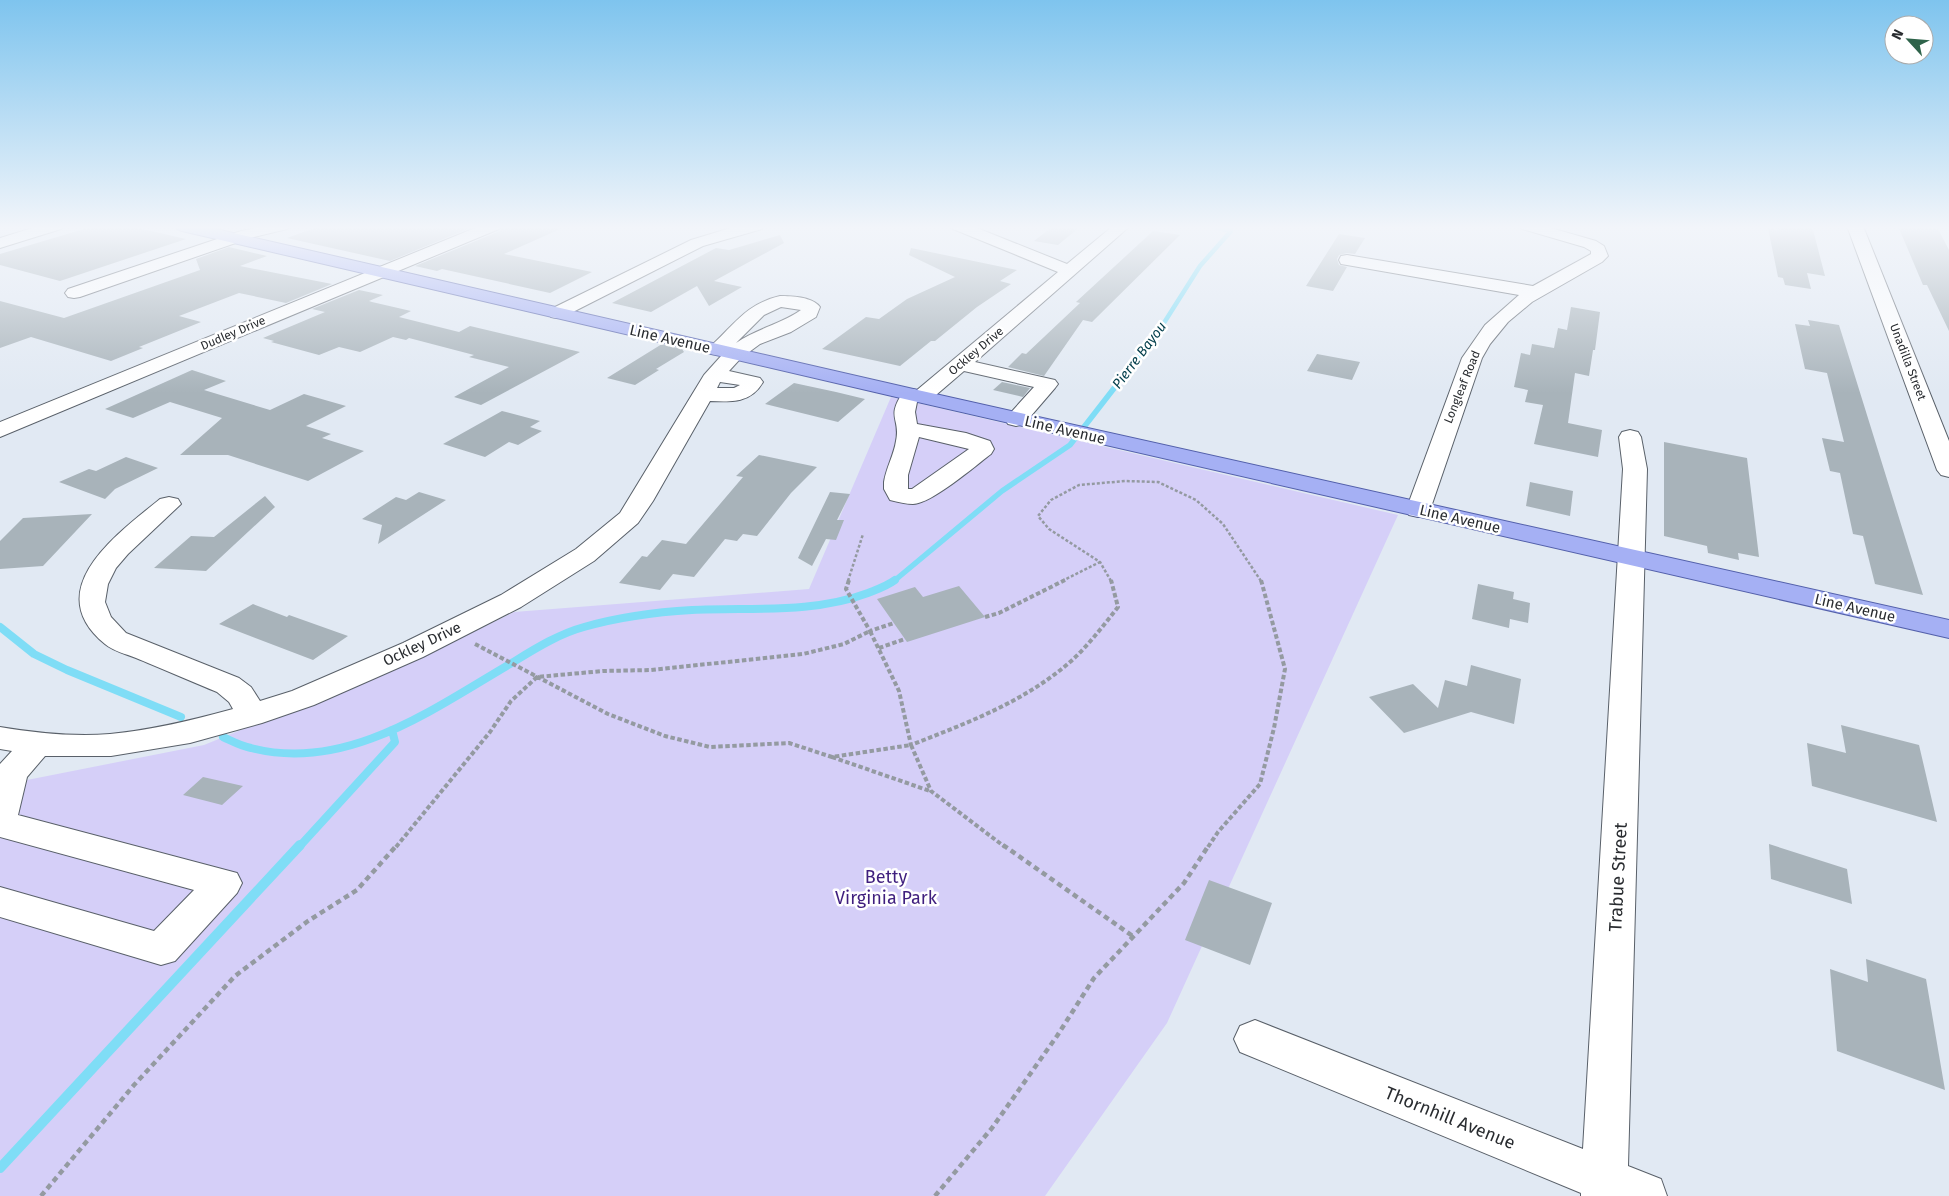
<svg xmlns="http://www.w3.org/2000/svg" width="1949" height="1196" font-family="'Fira Sans',sans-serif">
<rect width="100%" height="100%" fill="#e1e9f3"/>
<path fill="#d5cff8" d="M 891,397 L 1398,515 L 1167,1023 L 1045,1196 L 0,1196 L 0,797 L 27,780 L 204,745 L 437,650 L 514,612 L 809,589 Z"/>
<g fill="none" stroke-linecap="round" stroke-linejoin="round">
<path stroke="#7fddf6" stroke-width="4.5" d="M 1121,380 L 1162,326 L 1200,266 L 1231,231 L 1211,226"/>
<path stroke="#7fddf6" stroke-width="5.5" d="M 894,581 L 1002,491 L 1070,445 L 1122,378"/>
<path stroke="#7fddf6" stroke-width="8" d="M 0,627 L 34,654 L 67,670 L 181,717
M 223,737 C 232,741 241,746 251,748 C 346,773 433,709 510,664 C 533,650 558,634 584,627 C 619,617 656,612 692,610 C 751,607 812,614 868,593 C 878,589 887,586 895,580
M 299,847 L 395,742 L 392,730"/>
<path stroke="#7fddf6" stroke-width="10" d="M 0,1168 L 300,845"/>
</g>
<path fill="#a8b3ba" d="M 94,226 L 129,226 L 186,239 L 60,281 L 0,265 L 0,254 Z
M 320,226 L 475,226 L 390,261 L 287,238 Z
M 504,226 L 567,226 L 504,254 L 592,272 L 550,293 L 442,269 L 437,271 L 415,266 L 500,231 Z
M 1053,226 L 1081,226 L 1058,245 L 1034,241 Z
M 1777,226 L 1812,226 L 1825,276 L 1807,273 L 1811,289 L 1785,285 L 1783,278 L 1778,277 L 1768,228 L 1778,230 Z
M 1898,226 L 1938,229 L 1949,250 L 1949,331 L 1927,285 L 1923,285 Z
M 1153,231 L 1180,235 L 1092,322 L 1083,320 L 1044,376 L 1008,367 L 1022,353 L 1026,354 L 1080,303 L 1076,302 Z
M 1339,234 L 1365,238 L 1355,254 L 1347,253 L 1339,255 L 1337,259 L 1339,265 L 1347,267 L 1333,291 L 1306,286 Z
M 780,235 L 784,243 L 714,281 L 742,287 L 709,306 L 697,286 L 651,312 L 612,303 L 716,248 L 729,250 Z
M 229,247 L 267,256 L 240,266 L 332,284 L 286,303 L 239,293 L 179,316 L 201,322 L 139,347 L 143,348 L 111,361 L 31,337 L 0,348 L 0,301 L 64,318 L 200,270 L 196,259 Z
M 911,248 L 1017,270 L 1000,281 L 1011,284 L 977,307 L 935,341 L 931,341 L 900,366 L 822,349 L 866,317 L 879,319 L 907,299 L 955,277 L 909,255 Z
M 359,290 L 383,295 L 369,301 L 372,302 L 411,311 L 399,317 L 459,332 L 470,326 L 580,352 L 481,405 L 454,397 L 509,367 L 469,357 L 474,355 L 409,338 L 406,340 L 393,337 L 360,352 L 339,347 L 319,355 L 271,342 L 274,341 L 263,338 L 325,312 L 312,309 Z
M 1571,307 L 1600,312 L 1595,350 L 1593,350 L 1589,376 L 1575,373 L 1568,423 L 1602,430 L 1598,457 L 1534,444 L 1543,405 L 1525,402 L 1528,390 L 1514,387 L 1521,353 L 1530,355 L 1532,344 L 1554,348 L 1558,328 L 1567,330 Z
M 1808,320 L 1839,325 L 1923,595 L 1875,584 L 1863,536 L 1853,534 L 1840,473 L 1830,471 L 1822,438 L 1844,442 L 1827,373 L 1805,369 L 1795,324 L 1810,326 Z
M 662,344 L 682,349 L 684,352 L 656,369 L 659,370 L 635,385 L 607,378 Z
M 1317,354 L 1360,362 L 1352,380 L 1307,371 Z
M 192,370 L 226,381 L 204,390 L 270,410 L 304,394 L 346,406 L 306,426 L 331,434 L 322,438 L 364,451 L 308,481 L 228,455 L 180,455 L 222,418 L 170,402 L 133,418 L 105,409 Z
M 1002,382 L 1030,388 L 1023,397 L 993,390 Z
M 794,383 L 836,392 L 865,399 L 838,422 L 765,404 Z
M 502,411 L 540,421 L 530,427 L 542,431 L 518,445 L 509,442 L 485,457 L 443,444 Z
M 1664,442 L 1747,458 L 1759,557 L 1738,553 L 1739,560 L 1708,553 L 1707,546 L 1664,536 Z
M 759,455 L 817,467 L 791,493 L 757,536 L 743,534 L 737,541 L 725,539 L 694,577 L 673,574 L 660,590 L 619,583 L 642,556 L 647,557 L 662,540 L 686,544 L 743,477 L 736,476 Z
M 126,457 L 158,468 L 115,489 L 105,499 L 59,482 L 89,469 L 96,471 Z
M 1530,482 L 1573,491 L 1570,516 L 1526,506 Z
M 419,492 L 446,500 L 378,544 L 382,525 L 362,519 L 396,497 L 406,500 Z
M 830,492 L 850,494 L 837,520 L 844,520 L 836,540 L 826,539 L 812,566 L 798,558 Z
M 265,496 L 275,507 L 206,571 L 154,568 L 191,536 L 214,537 Z
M 92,514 L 43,566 L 0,569 L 0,541 L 23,518 Z
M 1478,584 L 1514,592 L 1513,599 L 1530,603 L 1528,623 L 1510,619 L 1509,628 L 1472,619 Z
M 959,586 L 985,617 L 907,642 L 877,599 L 915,587 L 923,597 Z
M 253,604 L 287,617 L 289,615 L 348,636 L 313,660 L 219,624 Z
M 1471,665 L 1521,679 L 1514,724 L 1471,712 L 1404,733 L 1369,697 L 1413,684 L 1438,708 L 1445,680 L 1467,686 Z
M 1841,725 L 1919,745 L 1937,822 L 1812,786 L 1807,743 L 1846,753 Z
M 203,777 L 243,786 L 222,805 L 183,795 Z
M 1769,844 L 1847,869 L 1852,904 L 1771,879 Z
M 1209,880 L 1272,903 L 1250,965 L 1185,940 Z
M 1866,959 L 1926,979 L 1945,1090 L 1837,1051 L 1830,969 L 1868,982 Z"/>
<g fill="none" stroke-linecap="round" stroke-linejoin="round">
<defs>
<path id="minor" d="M 39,226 L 64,226 L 61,229 L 0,248 L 0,238 Z
M 266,226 L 290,226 L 287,229 L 250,238 L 80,297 L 74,298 L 68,297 L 65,293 L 68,289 L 241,231 Z
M 480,226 L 502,226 L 499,229 L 0,437 L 0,422 Z
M 737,226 L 765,226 L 762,229 L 703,246 L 563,317 L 557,318 L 551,317 L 548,313 L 551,309 L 691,240 Z
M 950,226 L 972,226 L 1067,264 L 1113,226 L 1130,226 L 975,362 L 1055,380 L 1058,384 L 1055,388 L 1024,424 L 1016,426 L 1008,424 L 1005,419 L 1034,387 L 964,371 L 929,401 L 917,402 L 915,412 L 917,424 L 966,433 L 990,441 L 994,449 L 991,454 C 975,466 931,504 913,504 C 906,504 898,502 890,500 L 884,489 L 884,482 C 886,468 894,455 896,441 C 901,418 885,418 904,391 L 911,389 L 917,390 L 1058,272 L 953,229 ZM 919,437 L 969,449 L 912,489 L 908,489 L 908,475 Z
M 1519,226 L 1544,226 L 1596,241 L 1604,246 L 1608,256 L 1602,262 L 1532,302 L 1508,322 L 1490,344 L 1482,358 L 1430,510 L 1427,515 L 1418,517 L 1409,515 L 1406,510 L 1462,358 L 1485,325 L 1519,295 L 1347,265 L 1341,264 L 1339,260 L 1341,256 L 1347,255 L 1533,286 L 1591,254 L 1591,251 L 1584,247 L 1522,229 Z
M 1847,226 L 1863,226 L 1949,441 L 1949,477 L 1941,475 L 1937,470 Z
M 780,296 C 792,296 813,297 820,307 L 816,317 L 791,332 L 760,344 L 741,358 L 729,371 L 760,378 L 763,382 C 751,403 732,402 710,401 L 653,501 L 638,523 L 594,561 L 521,607 L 423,657 L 314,705 L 262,723 L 190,743 L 111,756 L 45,756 L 27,777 L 18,815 L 237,873 L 242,883 L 237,893 L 175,961 L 161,965 L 0,917 L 0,887 L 154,931 L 194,890 L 0,837 L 0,764 L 12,751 L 0,749 L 0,727 C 36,733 73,737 110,734 C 152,730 193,720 233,709 L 229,702 L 217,692 C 190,681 163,669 136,658 C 126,654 113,651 105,644 C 39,590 117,534 160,499 L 169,497 L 178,499 L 181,504 L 128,554 L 116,568 L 108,584 L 105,602 L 111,617 L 126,633 L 239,678 L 251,687 L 260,701 L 292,691 L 403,643 L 501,595 L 576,549 L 620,513 L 704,375 L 722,355 L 711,354 L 708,350 L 711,346 C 735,324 746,304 780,296 ZM 781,307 L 801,310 C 781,324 756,329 736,343 L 764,315 ZM 720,382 L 740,385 L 734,388 L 717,388 Z
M 1630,430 L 1638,432 L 1641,437 L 1647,469 L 1628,1166 L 1661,1179 L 1667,1196 L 1581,1196 L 1581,1193 L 1240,1052 L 1234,1039 L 1240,1026 L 1255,1020 L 1583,1149 L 1623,469 L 1619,437 L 1622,432 Z"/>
<path id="major" d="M 174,226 L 203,226 L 922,391 L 1949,620 L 1949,638 L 922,403 L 182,231 L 177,229 Z"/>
</defs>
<use href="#minor" stroke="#596069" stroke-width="2"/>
<use href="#major" stroke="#5360aa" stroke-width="2"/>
<path stroke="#949aa1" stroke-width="2.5" stroke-dasharray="3 2" stroke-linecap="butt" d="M 848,581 L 863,534
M 1062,581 L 1100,562
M 1111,581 L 1100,562 L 1049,529 L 1038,516 L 1051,500 L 1079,485 L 1125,481 L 1158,482 L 1196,500 L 1223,524 L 1261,581"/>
<path stroke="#949aa1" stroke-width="4" stroke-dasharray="4.5 2.5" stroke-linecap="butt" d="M 849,580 L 846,589 L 870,631 L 894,623
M 985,617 L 999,613 L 1065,580
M 475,644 L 608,714 L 665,736 L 710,747 L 789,743 L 832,757 L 911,745 L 931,791 L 1005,847
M 879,648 L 905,639
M 832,757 L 930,791
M 396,847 L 490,732 L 511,701 L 537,677 L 603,671 L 651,670 L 803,654 L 844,644 L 870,631 L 899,691 L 911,745 C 967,723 1024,702 1070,662 C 1088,646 1103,626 1118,607 L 1111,580
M 1208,847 L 1218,832 L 1260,784 L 1274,728 L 1285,669 L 1261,580"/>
<path stroke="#949aa1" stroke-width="4.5" stroke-dasharray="5.5 4" stroke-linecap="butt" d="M 1003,845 L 1134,937
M 41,1196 L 134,1085 L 235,976 L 308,921 L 357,890 L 397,845
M 935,1196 L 992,1128 L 1057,1036 L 1094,978 L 1184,883 L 1209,845"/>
<use href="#minor" fill="#fff" fill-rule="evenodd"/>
<use href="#major" fill="#a5b0f4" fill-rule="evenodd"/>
</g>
<linearGradient id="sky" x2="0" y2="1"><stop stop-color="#7ec4ee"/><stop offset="0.58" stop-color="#f2f5fa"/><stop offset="1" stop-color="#f2f5fa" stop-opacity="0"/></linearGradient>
<rect width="1949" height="393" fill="url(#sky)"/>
<g text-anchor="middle" stroke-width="5" stroke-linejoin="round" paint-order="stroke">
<g font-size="12" fill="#292c30" stroke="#fff">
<text transform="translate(233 333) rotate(-23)" y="4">Dudley Drive</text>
<text transform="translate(976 351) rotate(-40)" y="4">Ockley Drive</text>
<text transform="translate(1908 362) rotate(69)" y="4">Unadilla Street</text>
<text transform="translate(1462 387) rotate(-68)" y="4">Longleaf Road</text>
</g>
<g font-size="14" font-style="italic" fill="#003d4a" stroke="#fff">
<text transform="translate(1139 355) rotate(-53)" y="5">Pierre Bayou</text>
</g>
<g font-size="15" fill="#292c30" stroke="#fff">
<text transform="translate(670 339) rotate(13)" y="5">Line Avenue</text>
<text transform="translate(1065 430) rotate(13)" y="5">Line Avenue</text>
<text transform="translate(1460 519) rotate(13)" y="5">Line Avenue</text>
<text transform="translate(1855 608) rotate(13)" y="5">Line Avenue</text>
<text transform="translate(422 644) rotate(-25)" y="5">Ockley Drive</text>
</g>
<g font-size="18" fill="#3f1f7e" stroke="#fff">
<text x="886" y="883">Betty<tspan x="886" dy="21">Virginia Park</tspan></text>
</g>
<g font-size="18" fill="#292c30" stroke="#fff">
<text transform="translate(1618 877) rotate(-87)" y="6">Trabue Street</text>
<text transform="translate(1450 1118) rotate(22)" y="6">Thornhill Avenue</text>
</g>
</g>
<g transform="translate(1909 40) rotate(296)"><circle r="24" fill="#ffffff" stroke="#a9abac"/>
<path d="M0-4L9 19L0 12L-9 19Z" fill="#2e634a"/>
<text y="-8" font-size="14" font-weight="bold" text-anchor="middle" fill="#292c30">N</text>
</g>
</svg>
